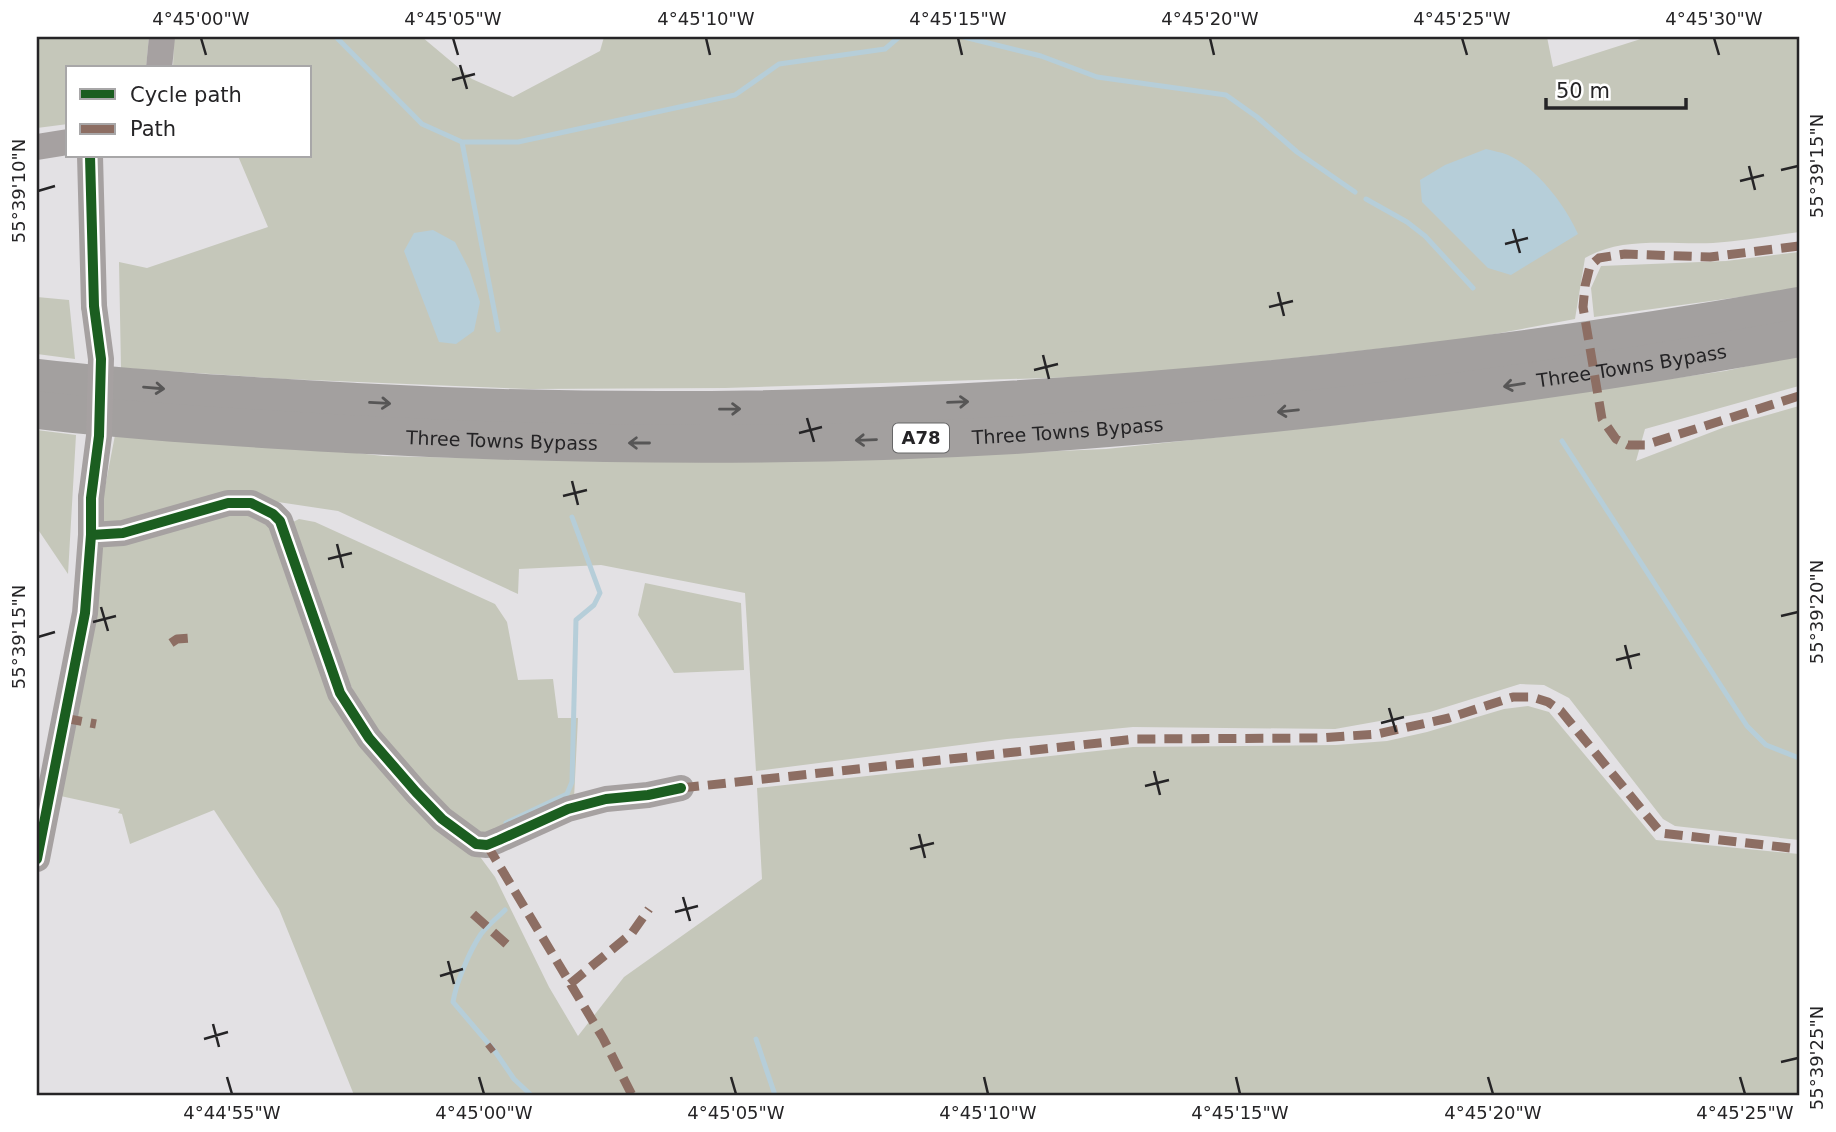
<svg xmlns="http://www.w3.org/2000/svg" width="1836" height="1132" font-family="'DejaVu Sans',sans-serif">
<rect width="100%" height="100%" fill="#e3e1e4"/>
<path fill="#c5c7ba" d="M 37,37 L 149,37 L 146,68 L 68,68 L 68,124 L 37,128 Z
M 174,37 L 422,37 L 472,79 L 513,97 L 600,51 L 604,37 L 1547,37 L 1553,67 L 1647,37 L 1799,37 L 1799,232 C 1771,236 1742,241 1713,243 C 1672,245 1622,236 1585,258 L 1575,319 L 1468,339 L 1140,375 L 725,388 L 529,389 L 285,379 L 121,368 L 119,262 L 147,268 L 268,227 L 238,156 L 310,156 L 310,68 L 173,68 Z
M 1799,252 L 1799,289 L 1594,317 L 1591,288 L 1601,266 L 1726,261 Z
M 37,297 L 69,300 L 75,359 L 37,354 Z
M 1799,355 L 1799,386 L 1645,429 L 1636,461 L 1725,427 L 1799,406 L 1799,840 L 1675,826 L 1663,819 L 1569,698 L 1544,685 L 1520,684 L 1430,712 L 1335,729 L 1133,727 L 1007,739 L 756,771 L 745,593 L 601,565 L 519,569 L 518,594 L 338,511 L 278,502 L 104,523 L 102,503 L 115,435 L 322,449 L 383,456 L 648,462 L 858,459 L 1106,449 L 1373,421 L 1725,371 Z
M 37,430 L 76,435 L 68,574 L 37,528 Z
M 240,511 L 275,530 L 336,704 L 475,850 L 495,877 L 549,987 L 578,1036 L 624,977 L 762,879 L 757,788 L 1133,747 L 1336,745 L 1387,741 L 1427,732 L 1504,709 L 1528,706 L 1549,712 L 1656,840 L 1799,854 L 1799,1095 L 354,1095 L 279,909 L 214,810 L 130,844 L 122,814 L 118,813 L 120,809 L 56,795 L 98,545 Z
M 299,519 L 315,522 L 495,604 L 507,622 L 518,680 L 553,679 L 558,718 L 578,718 L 574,799 L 480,836 L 426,792 L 364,713 L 344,671 L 293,522 Z
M 645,583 L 741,603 L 744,670 L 674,673 L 638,615 Z"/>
<path fill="#b6ced9" d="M 1486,149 C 1493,151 1501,152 1508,155 C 1536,167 1566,206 1578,234 L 1511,275 L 1488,268 L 1422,202 L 1420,180 L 1445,165 Z
M 433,230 L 455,242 L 469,269 L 480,302 L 474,331 L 456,344 L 439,342 L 404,251 L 414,233 Z"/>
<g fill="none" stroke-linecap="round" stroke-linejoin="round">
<path stroke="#b6ced9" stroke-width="5" d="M 336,37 L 422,124 L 462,142 L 518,142 L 735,95 L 779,64 L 885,49 L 899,37
M 964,37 L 1041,56 L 1097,77 L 1226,95 L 1257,117 L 1297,152 L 1355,192
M 462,142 L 498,330
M 1366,199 L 1407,222 L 1425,236 L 1473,288
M 1562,441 L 1747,726 L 1766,745 L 1799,758
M 506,823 L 567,794 L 572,782 L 576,620 L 594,605 L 600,593 L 572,517
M 505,910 C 497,918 488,925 481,934 C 470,950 456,983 453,1002 L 494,1050 L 514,1079 L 531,1095
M 756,1039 L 775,1095"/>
<path stroke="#a6a1a1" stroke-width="26" d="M 159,68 L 162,37
M 37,147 L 68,142
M 90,156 L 94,306
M 91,498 L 91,535 L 123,533 L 228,503 L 251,503 L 273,514 L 280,521 L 340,693 L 369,738 L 416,792 L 442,819 L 476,844 L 487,845 L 499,840 L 568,809 L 606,799 L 648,795 L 681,788
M 37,859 L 85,613 L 91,535"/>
<g stroke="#a3a09f" stroke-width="38">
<path d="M 37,378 C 143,390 250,396 356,402 C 839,428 1323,390 1799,306"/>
<path id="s1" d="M 37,410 C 140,422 244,428 347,434 C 569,446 792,448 1014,435 C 1277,418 1540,385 1799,338"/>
</g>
<path stroke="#a6a1a1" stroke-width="26" d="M 91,498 L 99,436 L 101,359 L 94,306"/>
<path stroke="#8d6e63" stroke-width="9" stroke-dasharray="18 9" stroke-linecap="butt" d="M 1799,246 L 1710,257 L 1625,254 L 1599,258 L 1590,266 L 1585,286 L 1583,307 L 1602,419 L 1616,439 L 1628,445 L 1645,445 L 1799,396
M 171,643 L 177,639 L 190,638
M 64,718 L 96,724
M 681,788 L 1136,739 L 1319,738 L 1377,734 L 1449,718 L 1513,697 L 1532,697 L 1548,702 L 1561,711 L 1661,833 L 1799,849
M 487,845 L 603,1038 L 632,1095
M 473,914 L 512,949
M 570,984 L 632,933 L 649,909
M 488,1050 L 493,1046"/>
<defs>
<path id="cycleway" d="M 90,156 L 94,306 L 101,359 L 99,436 L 91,498 L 91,535 L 123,533 L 228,503 L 251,503 L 273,514 L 280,521 L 340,693 L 369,738 L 416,792 L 442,819 L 476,844 L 487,845 L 499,840 L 568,809 L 606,799 L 648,795 L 681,788
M 37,859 L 85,613 L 91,535"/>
</defs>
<use href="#cycleway" stroke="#fff" stroke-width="15"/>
<use href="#cycleway" stroke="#1b5e20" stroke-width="10"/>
</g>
<defs><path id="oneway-shaft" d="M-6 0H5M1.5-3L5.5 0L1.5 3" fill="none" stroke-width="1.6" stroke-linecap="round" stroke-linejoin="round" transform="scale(1.75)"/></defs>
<g stroke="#575656">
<use href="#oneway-shaft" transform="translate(1514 385) rotate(171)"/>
<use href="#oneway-shaft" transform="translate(154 388) rotate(5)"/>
<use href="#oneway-shaft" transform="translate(958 402) rotate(-2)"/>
<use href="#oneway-shaft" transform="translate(380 403) rotate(3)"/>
<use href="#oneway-shaft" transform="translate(730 409) rotate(-1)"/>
<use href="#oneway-shaft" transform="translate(1288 411) rotate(174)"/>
<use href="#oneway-shaft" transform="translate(866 440) rotate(178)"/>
<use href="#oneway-shaft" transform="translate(639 443) rotate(180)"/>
</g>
<path fill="none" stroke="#252426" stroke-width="2.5" d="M 201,38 L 206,55M 453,38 L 458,55M 706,38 L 710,55M 958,38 L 962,55M 1210,38 L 1214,55M 1462,38 L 1467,55M 1714,38 L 1719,55M 460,65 L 467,89M 452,80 L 475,74M 1749,166 L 1755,190M 1781,170 L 1798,166M 1740,181 L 1764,175M 38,191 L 55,186M 1513,229 L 1520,253M 1505,244 L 1528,238M 1278,292 L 1284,316M 1269,307 L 1293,301M 1043,355 L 1049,379M 1034,370 L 1058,364M 807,418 L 814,442M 799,433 L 822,427M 572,481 L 578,505M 563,496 L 587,490M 337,544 L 343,568M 328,559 L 352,553M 101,607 L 108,631M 1781,616 L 1798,612M 93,622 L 116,616M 38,637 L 55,632M 1625,645 L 1631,669M 1616,660 L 1640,654M 1389,708 L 1396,732M 1381,723 L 1404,717M 1154,771 L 1160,795M 1145,786 L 1169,780M 919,834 L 925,858M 910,849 L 934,843M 683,897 L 690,921M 675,912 L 698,906M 448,961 L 454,984M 440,976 L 463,969M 213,1024 L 219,1047M 204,1039 L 228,1032M 1781,1062 L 1798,1058M 227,1077 L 232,1094M 479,1077 L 484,1094M 731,1077 L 736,1094M 984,1077 L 988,1094M 1236,1077 L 1240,1094M 1488,1077 L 1493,1094M 1740,1077 L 1745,1094"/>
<g text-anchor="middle" stroke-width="6" stroke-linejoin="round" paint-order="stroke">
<rect fill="#fff" stroke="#666667" stroke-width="2" x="893" y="423.5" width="56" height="29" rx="5"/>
<g font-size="18" font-weight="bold" fill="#252426">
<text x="921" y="444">A78</text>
</g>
<g font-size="19" fill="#252426" stroke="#fff">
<text dy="7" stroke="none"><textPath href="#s1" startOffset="1600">Three Towns Bypass</textPath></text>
<text dy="7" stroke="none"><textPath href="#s1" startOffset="1032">Three Towns Bypass</textPath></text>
<text dy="7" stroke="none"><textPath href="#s1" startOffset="466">Three Towns Bypass</textPath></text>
</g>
</g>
<rect width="1836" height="1132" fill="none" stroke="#ffffff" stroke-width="77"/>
<rect x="66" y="66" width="245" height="91" fill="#ffffff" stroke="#a8a7a8" stroke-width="2"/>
<rect x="80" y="89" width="35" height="10" fill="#1b5e20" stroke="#a8a7a8" stroke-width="2"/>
<text x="130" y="102" font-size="21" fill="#252426">Cycle path</text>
<rect x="80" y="124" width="35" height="10" fill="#8d6e63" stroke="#a8a7a8" stroke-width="2"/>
<text x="130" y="136" font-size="21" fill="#252426">Path</text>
<path d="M1546 98v10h140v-10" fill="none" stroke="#252426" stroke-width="3.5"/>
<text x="1556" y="98" font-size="21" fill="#252426" stroke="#ffffff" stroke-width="5" paint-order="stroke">50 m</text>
<rect x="38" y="38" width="1760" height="1056" fill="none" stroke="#252426" stroke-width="2.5"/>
<g font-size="18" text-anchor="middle" fill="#252426">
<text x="201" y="25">4°45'00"W</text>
<text x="453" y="25">4°45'05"W</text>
<text x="706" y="25">4°45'10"W</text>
<text x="958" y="25">4°45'15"W</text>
<text x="1210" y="25">4°45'20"W</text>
<text x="1462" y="25">4°45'25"W</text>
<text x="1714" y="25">4°45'30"W</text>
<text transform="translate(1817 166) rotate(-90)" y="6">55°39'15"N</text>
<text transform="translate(19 191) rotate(-90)" y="6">55°39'10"N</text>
<text transform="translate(1817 612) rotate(-90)" y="6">55°39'20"N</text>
<text transform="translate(19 637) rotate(-90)" y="6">55°39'15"N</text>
<text transform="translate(1817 1058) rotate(-90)" y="6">55°39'25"N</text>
<text x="232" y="1119">4°44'55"W</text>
<text x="484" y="1119">4°45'00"W</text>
<text x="736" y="1119">4°45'05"W</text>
<text x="988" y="1119">4°45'10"W</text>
<text x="1240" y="1119">4°45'15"W</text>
<text x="1493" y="1119">4°45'20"W</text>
<text x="1745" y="1119">4°45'25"W</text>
</g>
</svg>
